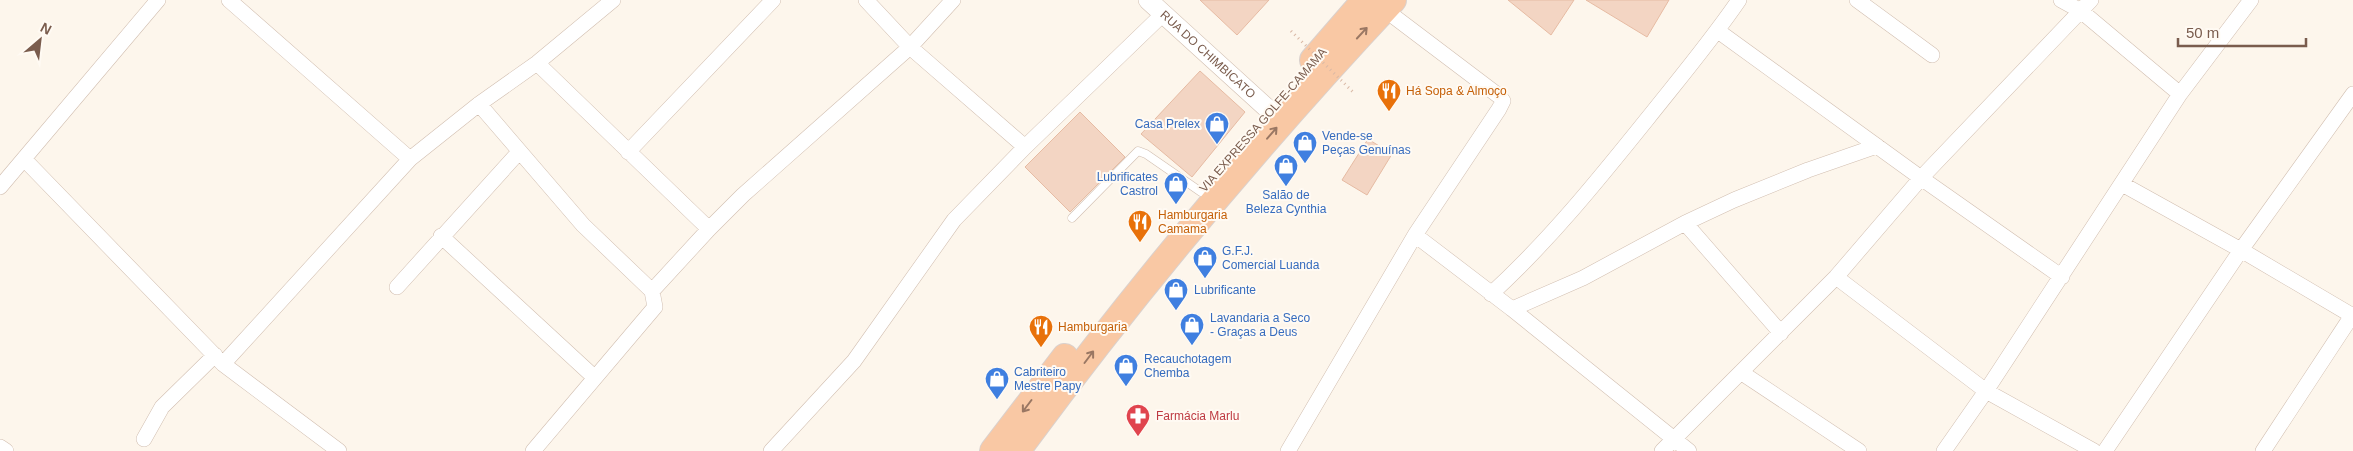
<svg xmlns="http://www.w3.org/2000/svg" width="2353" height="451" font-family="Helvetica,sans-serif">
<rect width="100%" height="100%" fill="#fdf6ec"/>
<path fill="#f3d5c3" stroke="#e6bba3" d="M 1200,0 L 1269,0 L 1237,35 Z
M 1508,0 L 1574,0 L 1551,35 Z
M 1586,0 L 1669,0 L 1647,37 Z
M 1200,71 L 1245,112 L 1192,177 L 1141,134 Z
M 1080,112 L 1125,157 L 1070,212 L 1025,167 Z
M 1368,139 L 1392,154 L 1367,195 L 1342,180 Z"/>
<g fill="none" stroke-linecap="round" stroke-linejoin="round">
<defs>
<path id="service" d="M 1072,218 L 1138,151 L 1146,154 L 1201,192"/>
<path id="minor" d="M 229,0 L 410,159 L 479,104 L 537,63 L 613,0
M 866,0 L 910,47 L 1025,147
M 1857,0 L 1932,55
M 2061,0 L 2081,11 L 2180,94
M 1718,31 L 1921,178 L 2062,277
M 537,63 L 709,229
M 479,104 L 583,225 L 652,291 L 655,307 L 533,451
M 628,152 L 773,0
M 24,159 L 223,364 L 339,451
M 2122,184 L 2241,250 L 2353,316
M 0,187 L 158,0
M 1685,223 L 1781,333
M 1415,235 L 1512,309 L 1689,451
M 441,236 L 594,377
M 1836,277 L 1986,391 L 2094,451
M 397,287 L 519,152
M 652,291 L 709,229 L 743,195 L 910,47 L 953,0
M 1491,294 C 1549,241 1599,179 1648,118 C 1679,79 1711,41 1739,0
M 1512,309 L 1583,278 L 1685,223 L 1734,200 L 1808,170 L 1877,146
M 223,364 L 410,159
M 1742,373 L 1859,451
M 144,439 L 162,407 L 215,355
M 0,447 L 6,451
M 771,451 L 854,361 L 954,220 L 1025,147 L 1163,14
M 1288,451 L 1415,235 L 1499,109 L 1503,101 L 1499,96 L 1384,9
M 1662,451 L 1836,277 L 1921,178 L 2091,0
M 1944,451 L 1986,391 L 2180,94 L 2251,0
M 2105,451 L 2241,250 L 2353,94
M 2263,451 L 2353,314"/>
<g id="tertiary">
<path id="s1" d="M 1148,0 L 1269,110"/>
</g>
<path id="trunk" d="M 1313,60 L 1365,0
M 993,451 L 1065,357
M 1017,451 C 1133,293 1259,143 1393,0"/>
</defs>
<use href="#service" stroke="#d1beb0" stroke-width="9"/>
<use href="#minor" stroke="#d1beb0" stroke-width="16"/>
<use href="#tertiary" stroke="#d1beb0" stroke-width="20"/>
<use href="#trunk" stroke="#dad1cd" stroke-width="28"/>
<use href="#service" stroke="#fff" stroke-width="8"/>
<use href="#minor" stroke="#fff" stroke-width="15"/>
<use href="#tertiary" stroke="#fff" stroke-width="19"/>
<use href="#trunk" stroke="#f9c8a4" stroke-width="26"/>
<path stroke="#d9b8a5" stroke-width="3" stroke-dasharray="1 4" stroke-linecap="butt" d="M 1291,31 L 1353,92"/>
</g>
<defs><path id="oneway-shaft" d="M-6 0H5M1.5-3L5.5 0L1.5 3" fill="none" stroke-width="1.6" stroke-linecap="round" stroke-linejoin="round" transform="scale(1.25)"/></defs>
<g stroke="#9a7763">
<use href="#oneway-shaft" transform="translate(1362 33) rotate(-47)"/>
<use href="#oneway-shaft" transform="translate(1272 133) rotate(-49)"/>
<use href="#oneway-shaft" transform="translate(1089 357) rotate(-53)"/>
<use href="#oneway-shaft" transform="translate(1027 406) rotate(127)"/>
</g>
<defs>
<symbol id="restaurant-pin" viewBox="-11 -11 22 30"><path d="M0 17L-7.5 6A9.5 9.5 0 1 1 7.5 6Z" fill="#e8710a" stroke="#fffaf3"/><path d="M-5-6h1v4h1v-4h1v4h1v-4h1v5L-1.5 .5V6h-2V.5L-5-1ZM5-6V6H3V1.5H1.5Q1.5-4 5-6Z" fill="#fff"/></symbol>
<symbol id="shop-pin" viewBox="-11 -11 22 30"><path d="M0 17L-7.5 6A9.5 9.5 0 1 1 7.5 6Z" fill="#3f7fe0" stroke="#fffaf3"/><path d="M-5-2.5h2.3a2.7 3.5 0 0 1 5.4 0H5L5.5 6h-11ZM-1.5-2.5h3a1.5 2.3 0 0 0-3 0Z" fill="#fff"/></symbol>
<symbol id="pharmacy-pin" viewBox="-11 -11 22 30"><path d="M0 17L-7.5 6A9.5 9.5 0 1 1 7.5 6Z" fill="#e0444e" stroke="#fffaf3"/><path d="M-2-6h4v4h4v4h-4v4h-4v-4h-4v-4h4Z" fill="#fff"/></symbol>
</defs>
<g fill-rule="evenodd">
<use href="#restaurant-pin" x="1375" y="77" width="28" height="38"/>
<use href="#shop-pin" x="1203" y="110" width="28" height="38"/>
<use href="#shop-pin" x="1291" y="129" width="28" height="38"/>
<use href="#shop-pin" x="1272" y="152" width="28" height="38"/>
<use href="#shop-pin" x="1162" y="170" width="28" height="38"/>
<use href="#restaurant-pin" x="1126" y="208" width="28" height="38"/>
<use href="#shop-pin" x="1191" y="244" width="28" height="38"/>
<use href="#shop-pin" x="1162" y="276" width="28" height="38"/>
<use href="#shop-pin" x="1178" y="311" width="28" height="38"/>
<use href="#restaurant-pin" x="1027" y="313" width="28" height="38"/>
<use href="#shop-pin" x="1112" y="352" width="28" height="38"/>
<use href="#shop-pin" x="983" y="365" width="28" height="38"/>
<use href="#pharmacy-pin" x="1124" y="402" width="28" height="38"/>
</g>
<g text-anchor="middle" stroke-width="4" stroke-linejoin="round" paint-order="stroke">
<g font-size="12" fill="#7a5c4d" stroke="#fffaf3">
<text dy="4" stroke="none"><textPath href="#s1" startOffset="81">RUA DO CHIMBICATO</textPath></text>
<text transform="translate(1263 120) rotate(-49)" y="4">VIA EXPRESSA GOLFE-CAMAMA</text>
</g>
<g font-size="12" fill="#c56008" stroke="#fffaf3" text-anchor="start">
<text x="1406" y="95">Há Sopa &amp; Almoço</text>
<text x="1158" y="219">Hamburgaria<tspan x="1158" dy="14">Camama</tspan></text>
<text x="1058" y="331">Hamburgaria</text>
</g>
<g font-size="12" fill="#366cbe" stroke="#fffaf3" text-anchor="start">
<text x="1200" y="128" text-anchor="end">Casa Prelex</text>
<text x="1322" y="140">Vende-se<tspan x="1322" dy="14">Peças Genuínas</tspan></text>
<text x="1158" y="181" text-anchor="end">Lubrificates<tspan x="1158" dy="14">Castrol</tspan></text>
<text x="1286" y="199" text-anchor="middle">Salão de<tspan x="1286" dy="14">Beleza Cynthia</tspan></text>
<text x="1222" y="255">G.F.J.<tspan x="1222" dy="14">Comercial Luanda</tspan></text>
<text x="1194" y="294">Lubrificante</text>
<text x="1210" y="322">Lavandaria a Seco<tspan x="1210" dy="14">- Graças a Deus</tspan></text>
<text x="1144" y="363">Recauchotagem<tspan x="1144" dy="14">Chemba</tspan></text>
<text x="1014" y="376">Cabriteiro<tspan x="1014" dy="14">Mestre Papy</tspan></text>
</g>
<g font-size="12" fill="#be3a42" stroke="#fffaf3" text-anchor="start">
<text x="1156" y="420">Farmácia Marlu</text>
</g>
</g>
<g transform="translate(40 40) rotate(28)" stroke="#fffaf3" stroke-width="4" paint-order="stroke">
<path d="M0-4L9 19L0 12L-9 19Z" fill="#7a5c4d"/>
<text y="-8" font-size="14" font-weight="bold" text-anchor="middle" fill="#7a5c4d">N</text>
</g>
<path d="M2178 38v8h128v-8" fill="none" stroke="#7a5c4d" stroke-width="2.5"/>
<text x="2186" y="38" font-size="15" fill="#7a5c4d" stroke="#fffaf3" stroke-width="4" paint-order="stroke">50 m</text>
</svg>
